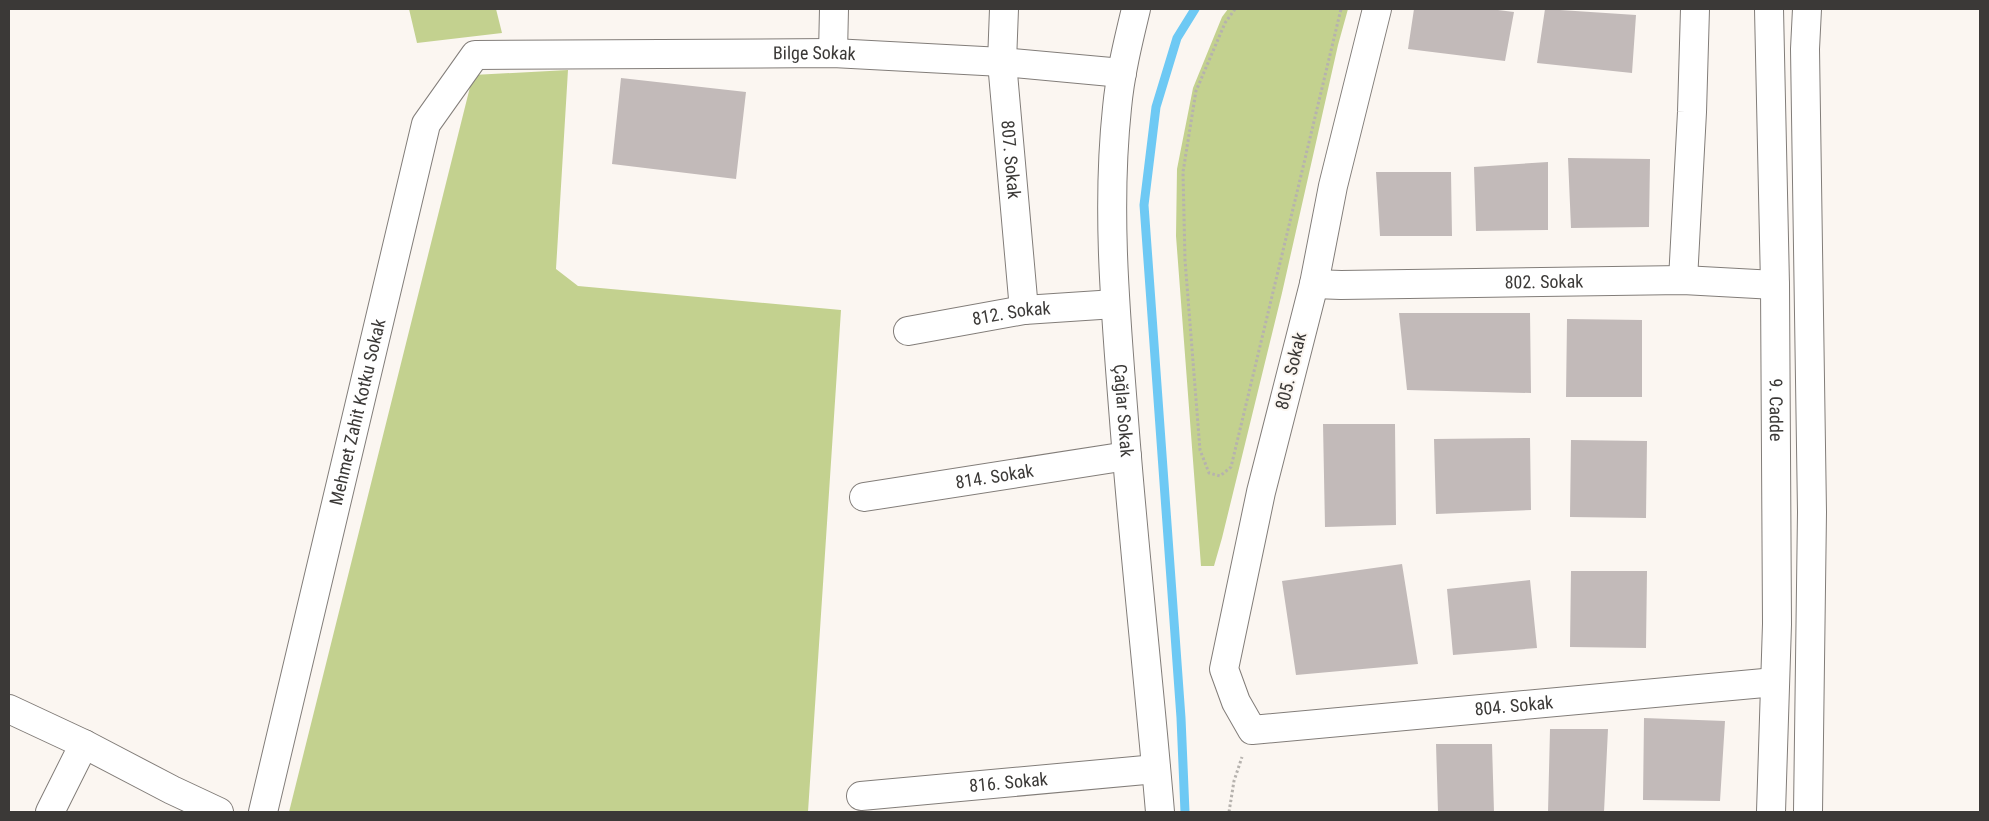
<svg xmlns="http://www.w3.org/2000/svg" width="1989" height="821" font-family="'Roboto Condensed',sans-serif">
<rect width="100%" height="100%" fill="#fbf6f1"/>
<path fill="#c3d18f" d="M 409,9 L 496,9 L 502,33 L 417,43 Z
M 1228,9 L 1348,9 L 1338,45 L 1282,293 L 1222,538 L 1214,566 L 1201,566 L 1176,236 L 1177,169 L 1193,88 L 1222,17 Z
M 568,70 L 556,269 L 578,286 L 841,310 L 808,812 L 289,812 L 473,75 Z"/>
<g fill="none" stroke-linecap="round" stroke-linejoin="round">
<path stroke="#6ec9f4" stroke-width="9" d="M 1185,812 L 1181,718 L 1144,205 L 1156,107 L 1177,38 L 1195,9"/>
</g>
<path fill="#c2bab9" d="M 1414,9 L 1490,9 L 1514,12 L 1505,61 L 1408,49 Z
M 1545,9 L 1636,15 L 1632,73 L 1537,63 Z
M 621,78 L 746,92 L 736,179 L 612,164 Z
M 1568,158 L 1650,159 L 1649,227 L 1571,228 Z
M 1548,162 L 1548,230 L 1476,231 L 1474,167 Z
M 1376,172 L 1451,172 L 1452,236 L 1380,236 Z
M 1399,313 L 1530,313 L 1531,393 L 1407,390 Z
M 1567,319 L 1642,320 L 1642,397 L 1566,397 Z
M 1323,424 L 1395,424 L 1396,525 L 1325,527 Z
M 1530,438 L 1531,510 L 1436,514 L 1434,439 Z
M 1571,440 L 1647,441 L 1646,518 L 1570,517 Z
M 1402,564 L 1418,664 L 1296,675 L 1282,581 Z
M 1571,571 L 1647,571 L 1646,648 L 1570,647 Z
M 1530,580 L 1537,648 L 1453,655 L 1447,589 Z
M 1644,718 L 1725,721 L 1720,801 L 1643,800 Z
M 1550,729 L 1608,729 L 1604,812 L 1548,812 Z
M 1436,744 L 1492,744 L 1494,812 L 1438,812 Z"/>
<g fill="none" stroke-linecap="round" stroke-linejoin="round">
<defs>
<g id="minor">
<path id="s1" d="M 1004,9 L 1002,62 L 1024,310"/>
<path id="s2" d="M 1136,9 C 1128,42 1120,75 1117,108 C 1106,212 1116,317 1124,420 C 1134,551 1149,682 1160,812"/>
<path id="s3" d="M 1377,9 L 1333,186 L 1314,284 L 1261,492 L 1224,669 L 1236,702 L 1252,730 L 1775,682"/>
<path d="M 833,53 L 834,9"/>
<path d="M 1683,280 L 1692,112 L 1695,9"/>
<path id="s4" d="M 1314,284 L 1341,285 L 1683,280 L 1775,285"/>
<path id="s5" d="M 908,331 L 1024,310 L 1115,304"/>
<path id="s6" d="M 864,497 L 1127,456"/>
<path d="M 9,709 L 84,744 L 172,790 L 219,812"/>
<path id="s7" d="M 861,796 L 1156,769"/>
<path d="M 50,812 L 84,744"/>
<path id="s8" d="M 263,812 L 426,124 L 475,55 L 833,53 L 1002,62 L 1122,73"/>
</g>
<g id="major">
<path id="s9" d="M 1769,9 L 1775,285 L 1777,624 L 1771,812"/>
<path d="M 1807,9 L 1805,49 L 1812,512 L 1808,812"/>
</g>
</defs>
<use href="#minor" stroke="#827d79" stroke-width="30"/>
<use href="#major" stroke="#827d79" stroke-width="30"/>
<path stroke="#b6b2ae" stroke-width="3" stroke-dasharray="2.5 2.5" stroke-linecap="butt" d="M 1235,9 L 1225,23 L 1196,91 L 1183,172 L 1185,260 L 1200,450 L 1209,473 L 1220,476 L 1231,467 L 1341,9
M 1229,812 L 1234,781 L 1242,757"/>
<use href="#minor" stroke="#fff" stroke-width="28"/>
<use href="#major" stroke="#fff" stroke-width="28"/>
</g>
<g text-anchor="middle" stroke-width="4" stroke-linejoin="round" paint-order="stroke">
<g font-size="18" fill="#3b3937" stroke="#fbf6f1">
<text dy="6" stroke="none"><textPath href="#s8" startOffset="1131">Bilge Sokak</textPath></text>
<text dy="6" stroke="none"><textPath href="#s1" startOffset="151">807. Sokak</textPath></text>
<text dy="6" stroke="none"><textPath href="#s4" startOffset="230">802. Sokak</textPath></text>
<text dy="6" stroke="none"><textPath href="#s5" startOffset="105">812. Sokak</textPath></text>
<text transform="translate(1291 371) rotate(-76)" y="6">805. Sokak</text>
<text dy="6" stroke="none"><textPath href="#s2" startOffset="404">Çağlar Sokak</textPath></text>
<text dy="6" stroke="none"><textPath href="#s8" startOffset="411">Mehmet Zahit Kotku Sokak</textPath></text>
<text dy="6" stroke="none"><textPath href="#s9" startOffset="401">9. Cadde</textPath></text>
<text dy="6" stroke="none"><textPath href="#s6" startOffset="132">814. Sokak</textPath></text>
<text dy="6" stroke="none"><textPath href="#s3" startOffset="1008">804. Sokak</textPath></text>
<text dy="6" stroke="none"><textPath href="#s7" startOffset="148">816. Sokak</textPath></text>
</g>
</g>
<rect width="1989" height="821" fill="none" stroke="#3b3937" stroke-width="20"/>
</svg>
